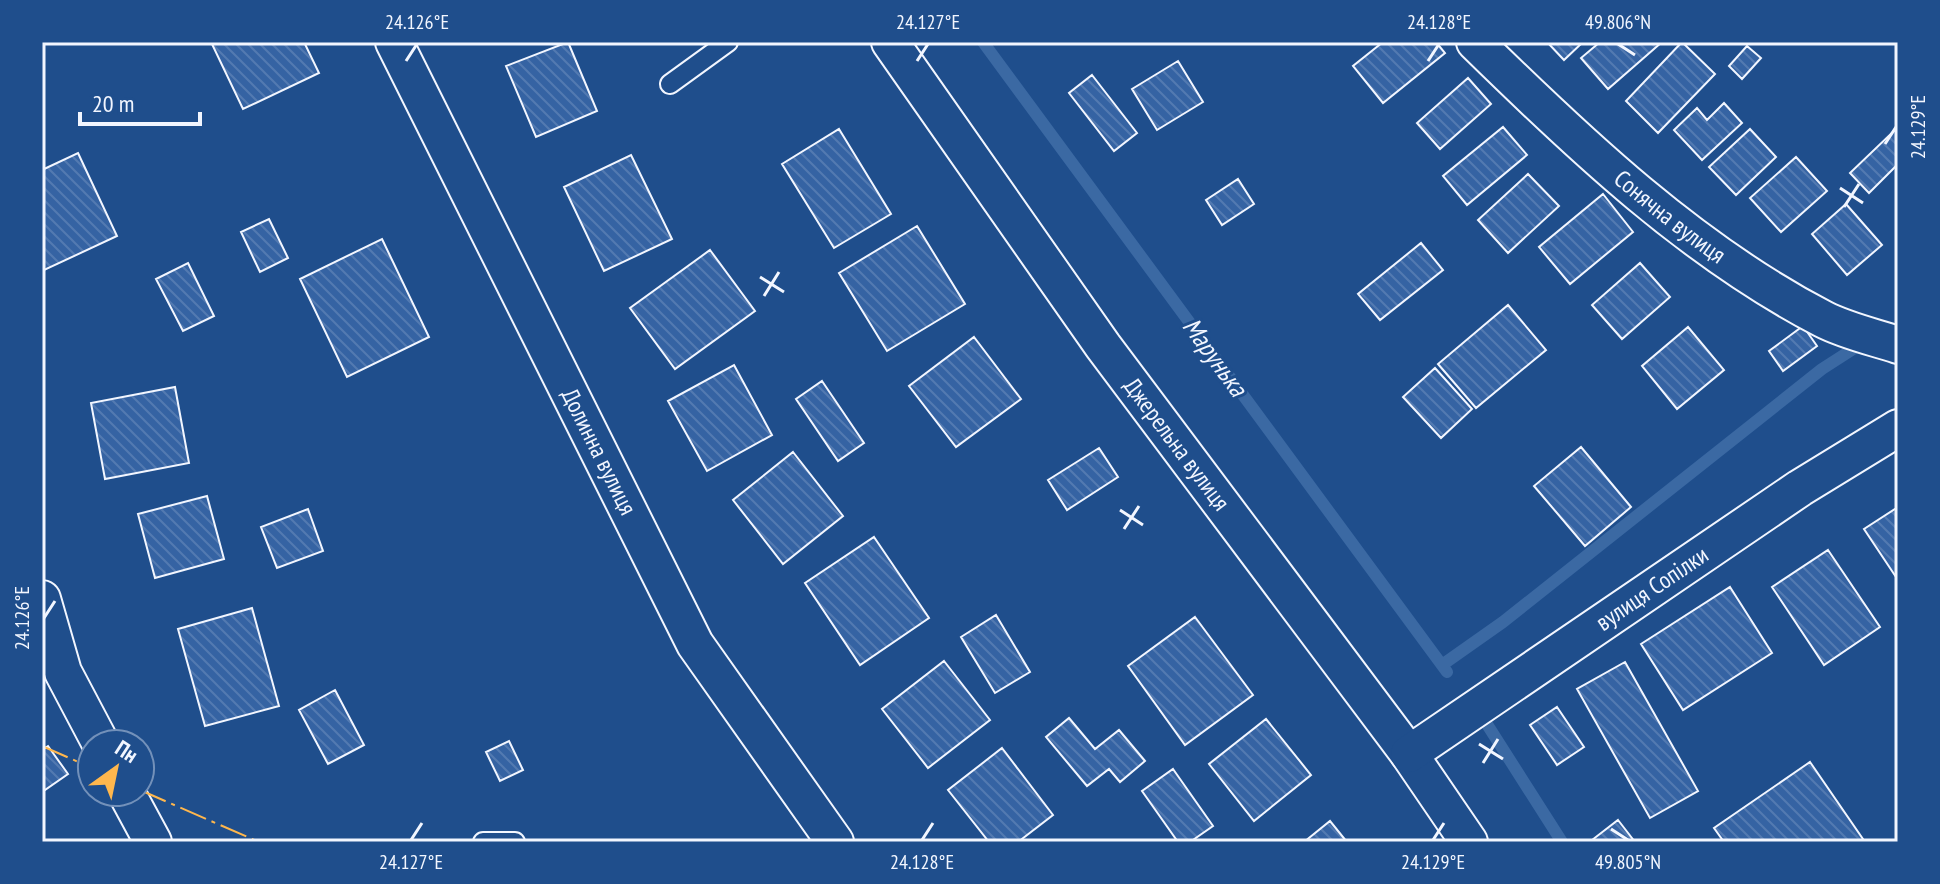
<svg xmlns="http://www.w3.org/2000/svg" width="1940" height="884" font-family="'PT Sans Narrow',sans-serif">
<defs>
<pattern id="building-back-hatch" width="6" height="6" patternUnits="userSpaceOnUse" patternTransform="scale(2)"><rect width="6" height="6" fill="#3563a3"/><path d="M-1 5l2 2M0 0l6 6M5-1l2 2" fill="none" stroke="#537ab1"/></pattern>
</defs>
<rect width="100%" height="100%" fill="#1f4e8c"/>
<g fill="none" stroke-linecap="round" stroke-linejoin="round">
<path stroke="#3b69a3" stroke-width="12" d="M 983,42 L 1447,672
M 1442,665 L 1503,622 L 1822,369 L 1864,342
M 1483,718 L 1562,842"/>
</g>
<path fill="url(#building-back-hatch)" stroke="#f2f6ff" stroke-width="2" d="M 211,42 L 304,42 L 319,73 L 243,109 Z
M 568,42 L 597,111 L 536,137 L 506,66 Z
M 1383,42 L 1436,42 L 1445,53 L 1383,103 L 1353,66 Z
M 1547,42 L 1583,42 L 1564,60 Z
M 1600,42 L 1662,42 L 1608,89 L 1581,58 Z
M 1682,42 L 1715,74 L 1658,133 L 1626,101 Z
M 1747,46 L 1761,58 L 1742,79 L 1729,66 Z
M 1178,61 L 1203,102 L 1157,130 L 1132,89 Z
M 1092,75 L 1137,133 L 1114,151 L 1069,93 Z
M 1468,78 L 1491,104 L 1440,149 L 1417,123 Z
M 1724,103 L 1742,123 L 1702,160 L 1674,130 L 1697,108 L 1707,120 Z
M 1503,127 L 1527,155 L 1467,205 L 1443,176 Z
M 1898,127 L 1898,164 L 1869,193 L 1850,173 Z
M 839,129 L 891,214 L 834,248 L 782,164 Z
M 1750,129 L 1776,157 L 1736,195 L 1709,167 Z
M 78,153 L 117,236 L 42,271 L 42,170 Z
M 631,155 L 672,239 L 604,271 L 564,187 Z
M 1796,157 L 1827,191 L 1781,232 L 1750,198 Z
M 1528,174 L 1559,206 L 1508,253 L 1478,220 Z
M 1238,179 L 1254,204 L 1222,225 L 1206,200 Z
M 1603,194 L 1633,232 L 1570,284 L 1539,247 Z
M 1846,204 L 1882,245 L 1847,275 L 1812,234 Z
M 269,219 L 288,258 L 260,272 L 241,232 Z
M 917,226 L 965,304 L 887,351 L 839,273 Z
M 382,239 L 429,337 L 347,377 L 300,279 Z
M 1421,243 L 1443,270 L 1380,320 L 1358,294 Z
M 710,250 L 755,311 L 675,369 L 630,308 Z
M 188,263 L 214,316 L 183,331 L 156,279 Z
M 1640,263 L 1670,297 L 1622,339 L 1592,305 Z
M 1508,305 L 1546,350 L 1476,408 L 1438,364 Z
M 1803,326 L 1817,346 L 1783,371 L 1769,351 Z
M 1688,327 L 1724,370 L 1677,409 L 1642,366 Z
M 974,337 L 1021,399 L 956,447 L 909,386 Z
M 734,365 L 772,435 L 707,471 L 668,401 Z
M 1435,368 L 1472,409 L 1441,438 L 1403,397 Z
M 822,381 L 864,443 L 838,461 L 796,399 Z
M 175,387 L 189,463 L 105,479 L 91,403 Z
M 1581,447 L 1631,507 L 1585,546 L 1534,486 Z
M 1099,448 L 1118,477 L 1067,510 L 1048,480 Z
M 793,452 L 843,516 L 783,564 L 733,500 Z
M 207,496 L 224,559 L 155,578 L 138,514 Z
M 1898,507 L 1898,580 L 1864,529 Z
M 308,509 L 323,551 L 277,568 L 261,527 Z
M 874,537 L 929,618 L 860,665 L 805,583 Z
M 1828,550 L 1880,627 L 1824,665 L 1772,587 Z
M 1730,587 L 1772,653 L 1683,710 L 1641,644 Z
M 252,608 L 279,706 L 205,726 L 178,629 Z
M 996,615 L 1030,672 L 995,693 L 961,637 Z
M 1195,617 L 1253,695 L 1185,745 L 1128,666 Z
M 944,661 L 990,720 L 928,768 L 882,709 Z
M 1625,662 L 1698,791 L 1650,818 L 1577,689 Z
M 335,690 L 364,745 L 328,764 L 299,710 Z
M 1557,707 L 1584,747 L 1557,765 L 1530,725 Z
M 1069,718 L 1095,749 L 1119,730 L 1145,761 L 1120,782 L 1109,769 L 1087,786 L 1046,737 Z
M 1266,719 L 1311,775 L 1254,821 L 1209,764 Z
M 509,741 L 523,770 L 500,781 L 486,752 Z
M 48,746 L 68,774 L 42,792 L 42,750 Z
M 1002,748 L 1053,815 L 1018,842 L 989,842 L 948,790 Z
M 1810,762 L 1865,842 L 1724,842 L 1714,828 Z
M 1173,769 L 1213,826 L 1190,842 L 1178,842 L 1142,791 Z
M 1618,820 L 1635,842 L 1594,842 L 1592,840 Z
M 1330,821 L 1347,842 L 1304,842 Z"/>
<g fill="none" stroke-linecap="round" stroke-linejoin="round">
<defs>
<path id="lane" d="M 670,84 L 728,42
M 483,842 L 515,842"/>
<g id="street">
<path id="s1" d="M 394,42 L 695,644 L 835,842"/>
<path id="s2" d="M 890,42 L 1103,346 L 1409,754 L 1469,842"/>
<path id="s3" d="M 1475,42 C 1580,145 1692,251 1823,319 C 1846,331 1874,337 1898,345"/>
<path d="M 42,599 L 63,672 L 101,744"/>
<path id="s4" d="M 1409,754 L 1800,488 L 1898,428"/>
<path d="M 126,792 L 153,842"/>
</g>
</defs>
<use href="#lane" stroke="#f2f6ff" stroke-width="22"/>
<use href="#street" stroke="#f2f6ff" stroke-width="40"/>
<use href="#lane" stroke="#1f4e8c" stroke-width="18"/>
<use href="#street" stroke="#1f4e8c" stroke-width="36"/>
<path stroke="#ffb74d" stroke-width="2" stroke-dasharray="28 6 4 6" stroke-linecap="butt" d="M 42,746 L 92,768
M 140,790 L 259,842"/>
</g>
<path fill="none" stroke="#f2f6ff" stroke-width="3" d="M 1618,44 L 1635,55M 406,61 L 417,44M 917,61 L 928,44M 1428,61 L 1439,44M 1885,144 L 1896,127M 1840,188 L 1863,203M 1844,207 L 1859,184M 760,277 L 784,292M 764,296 L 779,272M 1120,510 L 1143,525M 1124,529 L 1139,506M 44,618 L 55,601M 1479,744 L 1503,759M 1483,763 L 1498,739M 1611,829 L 1628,840M 411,840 L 422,823M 922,840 L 933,823M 1433,840 L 1444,823"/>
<g text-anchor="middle" stroke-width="6" stroke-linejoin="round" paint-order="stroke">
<g font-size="24" fill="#f2f6ff" stroke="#1f4e8c">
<text dy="8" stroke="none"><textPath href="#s3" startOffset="262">Сонячна вулиця</textPath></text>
<text dy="8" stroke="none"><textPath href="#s2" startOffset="494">Джерельна вулиця</textPath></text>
<text dy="8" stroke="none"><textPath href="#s1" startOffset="458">Долинна вулиця</textPath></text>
<text dy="8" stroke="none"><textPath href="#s4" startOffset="294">вулиця Сопілки</textPath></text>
</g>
<g font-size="26" font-style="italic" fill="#f2f6ff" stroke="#1f4e8c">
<text transform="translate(1215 357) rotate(54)" y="9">Марунька</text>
</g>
</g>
<rect width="1940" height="884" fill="none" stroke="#1f4e8c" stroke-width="88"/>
<g transform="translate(116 768) rotate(33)"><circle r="38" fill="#1f4e8c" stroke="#7391ba" stroke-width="2"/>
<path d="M0-6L14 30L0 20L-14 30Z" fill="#ffb74d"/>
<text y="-12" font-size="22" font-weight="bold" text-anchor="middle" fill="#f2f6ff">Пн</text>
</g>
<path d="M80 112v12h120v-12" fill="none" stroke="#f2f6ff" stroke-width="4"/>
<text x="92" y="112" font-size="24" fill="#f2f6ff" stroke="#1f4e8c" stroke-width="6" paint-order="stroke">20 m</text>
<rect x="44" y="44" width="1852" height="796" fill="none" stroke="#f2f6ff" stroke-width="3"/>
<g font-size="20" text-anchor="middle" fill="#f2f6ff">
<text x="417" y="29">24.126°E</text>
<text x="928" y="29">24.127°E</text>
<text x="1439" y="29">24.128°E</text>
<text x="1618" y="29">49.806°N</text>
<text transform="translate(1918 127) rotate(-90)" y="7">24.129°E</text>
<text transform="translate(22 618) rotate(-90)" y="7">24.126°E</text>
<text x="411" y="869">24.127°E</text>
<text x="922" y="869">24.128°E</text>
<text x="1433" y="869">24.129°E</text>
<text x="1628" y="869">49.805°N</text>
</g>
</svg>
